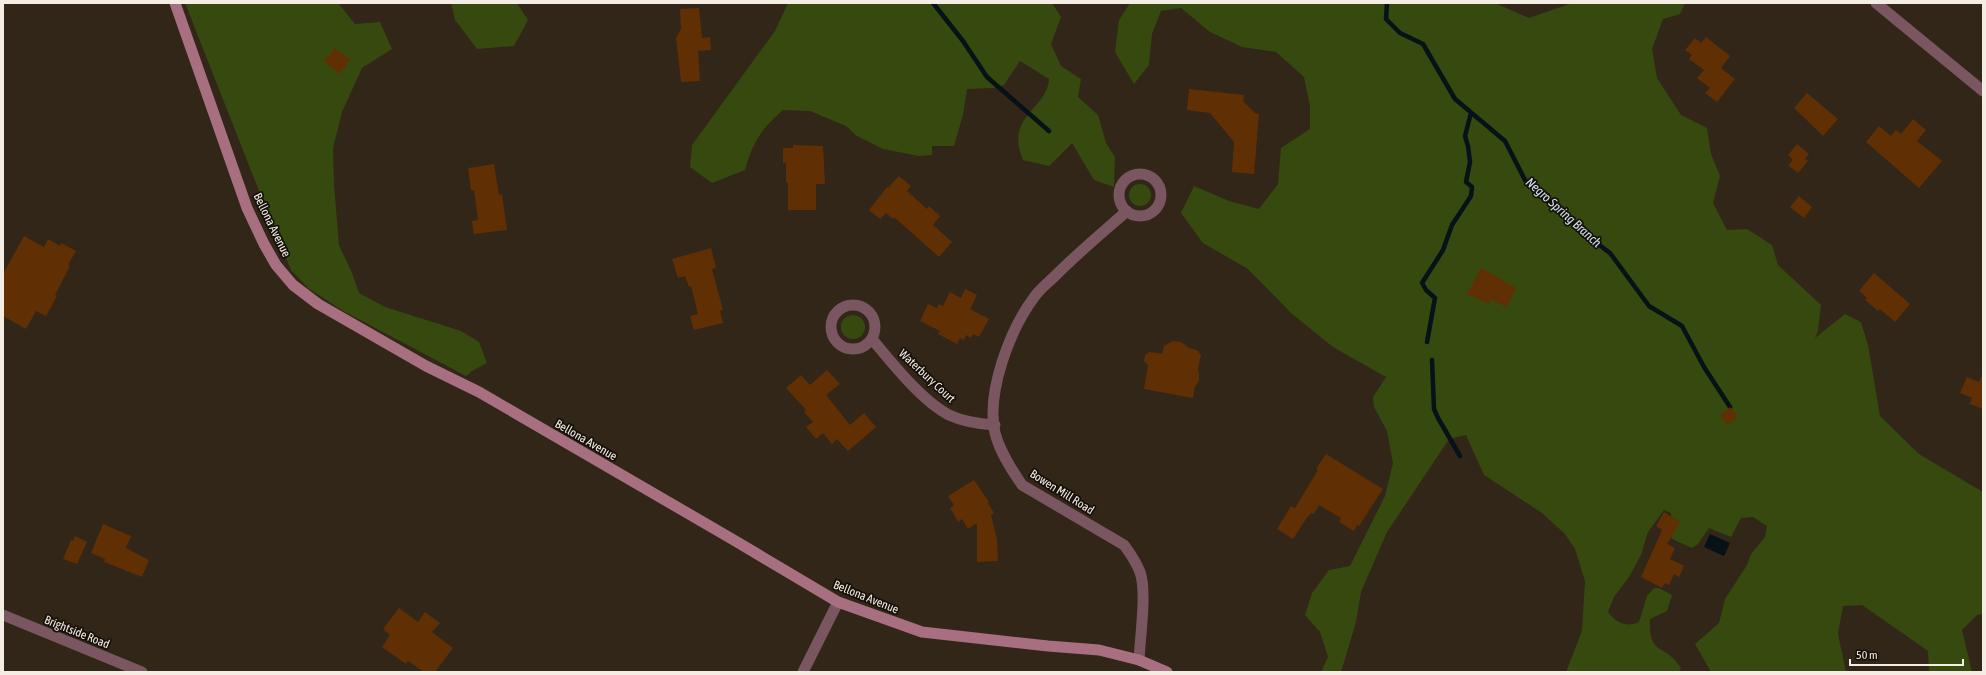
<svg xmlns="http://www.w3.org/2000/svg" width="1986" height="675" font-family="'Asap Condensed',sans-serif">
<rect width="100%" height="100%" fill="#312618"/>
<path fill="#36490f" d="M 185,3 L 338,3 L 355,24 L 380,22 L 392,49 L 362,68 L 342,112 L 333,148 L 334,185 L 339,245 L 352,273 L 359,293 L 385,307 L 461,331 L 479,342 L 487,363 L 472,371 L 466,376 L 343,311 L 308,288 L 291,270 L 278,239 Z
M 451,3 L 517,3 L 528,20 L 514,46 L 477,49 L 455,20 Z
M 788,3 L 1052,3 L 1061,17 L 1051,44 L 1061,66 L 1081,79 L 1078,97 L 1098,115 L 1106,143 L 1115,157 L 1114,187 L 1094,180 L 1072,143 L 1049,166 L 1023,160 C 1004,116 1047,110 1049,79 L 1020,61 L 1004,85 L 993,88 L 967,89 L 963,115 L 954,146 L 932,146 L 932,155 L 919,156 L 883,149 L 857,136 L 846,126 L 810,111 L 783,110 C 761,129 753,142 745,170 L 712,183 L 690,167 L 692,145 L 775,31 Z
M 1130,3 L 1495,3 L 1529,18 L 1572,3 L 1685,3 L 1680,14 L 1663,19 L 1652,49 L 1657,78 L 1681,115 L 1707,128 L 1711,154 L 1720,176 L 1713,203 L 1727,230 L 1747,229 L 1772,245 L 1778,265 L 1821,305 L 1818,331 L 1815,338 L 1845,314 L 1861,322 L 1868,345 L 1880,416 L 1919,454 L 1983,492 L 1983,614 L 1977,615 L 1962,630 L 1972,672 L 1929,672 L 1928,651 L 1862,605 L 1843,606 L 1838,634 L 1846,672 L 1711,672 L 1695,644 L 1719,623 L 1725,599 L 1747,565 L 1751,554 L 1765,537 L 1767,526 L 1753,517 L 1741,518 L 1731,537 L 1709,528 L 1698,544 L 1692,548 L 1672,539 L 1670,534 L 1672,529 L 1671,513 L 1664,510 L 1648,532 L 1641,555 L 1629,577 L 1614,597 L 1608,612 C 1615,622 1627,628 1639,622 L 1647,596 L 1654,588 L 1659,588 L 1672,595 L 1667,611 L 1650,619 C 1648,657 1666,643 1681,668 L 1679,672 L 1566,672 L 1582,631 L 1585,581 L 1575,549 L 1565,534 L 1542,513 L 1484,475 L 1466,435 L 1449,439 L 1387,532 L 1361,592 L 1356,622 L 1341,672 L 1321,672 L 1328,657 L 1320,632 L 1305,615 L 1312,593 L 1329,570 L 1350,566 L 1385,496 L 1393,463 L 1387,431 L 1374,407 L 1373,397 L 1386,377 L 1333,347 L 1291,313 L 1248,269 L 1203,243 L 1181,213 L 1194,186 L 1229,201 L 1259,209 L 1278,184 L 1281,148 L 1310,129 L 1310,106 L 1304,77 L 1276,52 L 1242,47 L 1210,32 L 1181,8 L 1161,11 L 1152,34 L 1149,65 L 1134,84 L 1115,52 L 1119,20 Z
M1129 195a11 11 0 1 1 22 0a11 11 0 1 1-22 0Z
M841 327a12 12 0 1 1 24 0a12 12 0 1 1-24 0Z"/>
<path fill="#061118" d="M 1710,534 L 1730,543 L 1724,556 L 1704,547 Z"/>
<g fill="none" stroke-linecap="round" stroke-linejoin="round">
<path stroke="#061118" stroke-width="4.5" d="M 933,3 L 963,41 L 987,77 L 1049,131
M 1387,3 L 1386,19 L 1400,33 L 1423,44 L 1455,99 L 1505,141 L 1525,180 L 1586,235 L 1610,253 L 1649,306 L 1682,326 L 1704,367 L 1730,407
M 1427,342 L 1435,298 L 1426,290 L 1422,283 L 1443,250 L 1452,225 L 1471,196 L 1472,187 L 1466,182 L 1470,162 L 1468,146 L 1465,136 L 1471,113
M 1432,360 L 1434,409 L 1438,418 L 1460,456"/>
</g>
<path fill="#612f04" d="M 699,8 L 702,38 L 710,37 L 711,50 L 698,51 L 700,81 L 681,82 L 676,38 L 681,29 L 680,9 Z
M 1706,37 L 1730,56 L 1721,68 L 1735,79 L 1717,102 L 1705,93 L 1710,88 L 1697,78 L 1704,70 L 1689,59 L 1692,55 L 1685,50 L 1695,38 L 1701,43 Z
M 335,48 L 350,60 L 339,74 L 324,61 Z
M 1189,89 L 1244,95 L 1243,101 L 1255,113 L 1259,114 L 1254,174 L 1232,172 L 1234,142 L 1210,113 L 1187,110 Z
M 1807,93 L 1838,119 L 1823,136 L 1794,108 Z
M 1913,119 L 1926,130 L 1917,141 L 1942,161 L 1919,188 L 1866,142 L 1879,126 L 1891,136 L 1896,130 L 1901,134 Z
M 1797,144 L 1809,154 L 1805,159 L 1808,161 L 1798,173 L 1788,165 L 1793,160 L 1788,155 Z
M 793,145 L 823,146 L 825,184 L 816,184 L 816,210 L 788,210 L 788,183 L 786,183 L 786,163 L 783,163 L 783,148 L 793,148 Z
M 494,164 L 499,195 L 502,194 L 507,230 L 474,234 L 472,221 L 478,220 L 474,190 L 471,190 L 468,168 Z
M 899,176 L 911,186 L 907,191 L 927,209 L 929,206 L 940,216 L 933,225 L 952,242 L 939,257 L 894,217 L 893,219 L 886,213 L 880,219 L 869,210 L 887,187 L 888,188 Z
M 1799,196 L 1812,207 L 1804,218 L 1790,207 Z
M 24,236 L 44,247 L 48,239 L 60,246 L 61,243 L 76,251 L 68,265 L 70,266 L 55,295 L 57,296 L 46,316 L 36,311 L 26,329 L 3,316 L 3,274 Z
M 711,248 L 716,268 L 712,269 L 723,310 L 720,311 L 723,323 L 694,330 L 690,316 L 698,314 L 691,286 L 689,287 L 685,276 L 678,278 L 672,259 Z
M 1481,268 L 1516,288 L 1506,307 L 1491,299 L 1489,304 L 1467,294 Z
M 1874,273 L 1910,304 L 1895,322 L 1880,309 L 1878,311 L 1865,300 L 1867,298 L 1859,291 Z
M 965,289 L 977,295 L 970,309 L 989,319 L 979,337 L 973,334 L 971,338 L 966,335 L 964,340 L 960,338 L 957,344 L 938,334 L 940,331 L 920,321 L 928,304 L 937,308 L 939,304 L 943,306 L 950,292 L 961,298 Z
M 1173,341 L 1181,342 L 1189,348 L 1197,350 L 1201,355 L 1198,369 L 1199,373 L 1199,381 L 1195,387 L 1193,398 L 1144,389 L 1148,365 L 1144,361 L 1145,355 L 1149,352 L 1162,354 L 1164,346 Z
M 827,370 L 840,384 L 826,395 L 850,425 L 864,413 L 876,427 L 848,451 L 837,439 L 832,444 L 823,433 L 816,439 L 806,427 L 813,422 L 804,412 L 806,410 L 786,388 L 801,375 L 810,385 Z
M 1983,373 L 1983,409 L 1970,404 L 1972,398 L 1960,393 L 1967,377 L 1979,382 Z
M 1730,407 L 1738,416 L 1728,425 L 1720,416 Z
M 1326,454 L 1383,489 L 1359,526 L 1357,525 L 1354,531 L 1339,522 L 1341,518 L 1319,505 L 1314,514 L 1311,513 L 1306,519 L 1293,539 L 1277,529 L 1291,506 L 1295,508 L 1318,470 L 1316,469 Z
M 974,480 L 989,502 L 988,503 L 994,513 L 991,515 L 997,539 L 998,561 L 977,562 L 977,523 L 968,529 L 962,519 L 958,522 L 950,508 L 954,505 L 948,496 Z
M 1664,512 L 1680,522 L 1667,544 L 1675,548 L 1670,559 L 1684,566 L 1679,577 L 1674,574 L 1669,585 L 1665,583 L 1662,588 L 1641,577 L 1662,530 L 1656,526 Z
M 103,524 L 131,536 L 126,548 L 149,560 L 142,577 L 104,562 L 105,559 L 91,553 Z
M 75,536 L 87,542 L 77,564 L 63,559 L 71,540 L 73,541 Z
M 399,608 L 418,622 L 425,612 L 440,623 L 432,632 L 453,648 L 435,672 L 424,672 L 408,661 L 406,664 L 382,647 L 390,635 L 383,629 Z"/>
<g fill="none" stroke-linecap="round" stroke-linejoin="round">
<path stroke="#7a5660" stroke-width="11" d="M 1876,3 L 1983,91
M1119 195a21 21 0 1 1 42 0a21 21 0 1 1-42 0Z
M 1127,211 C 1103,232 1079,252 1056,275 C 1049,282 1041,288 1035,296 C 1010,329 986,392 995,433 C 1000,452 1011,469 1022,485 L 1124,545 C 1130,553 1136,562 1140,572 C 1147,591 1140,638 1139,660
M831 327a22 22 0 1 1 44 0a22 22 0 1 1-44 0Z
M 872,339 C 892,363 922,401 949,415 C 964,422 979,424 995,425
M 3,615 L 142,672
M 803,672 L 838,602"/>
<path stroke="#a86f80" stroke-width="11" d="M 175,3 L 247,208 L 264,244 L 276,265 L 293,285 L 318,304 L 426,366 L 479,392 L 732,539 L 838,602 L 922,632 L 1048,646 L 1099,650 L 1139,660 L 1167,672"/>
</g>
<g text-anchor="middle" stroke-width="3.5" stroke-linejoin="round" paint-order="stroke">
<g font-size="12" fill="#f4ede4" stroke="#15100a">
<text transform="translate(272 225) rotate(64)" y="4">Bellona Avenue</text>
<text transform="translate(927 376) rotate(43)" y="4">Waterbury Court</text>
<text transform="translate(586 440) rotate(30)" y="4">Bellona Avenue</text>
<text transform="translate(1062 492) rotate(32)" y="4">Bowen Mill Road</text>
<text transform="translate(866 597) rotate(22)" y="4">Bellona Avenue</text>
<text transform="translate(77 632) rotate(22)" y="4">Brightside Road</text>
</g>
<g font-size="13" font-style="italic" fill="#cfe4f0" stroke="#15100a">
<text transform="translate(1564 212) rotate(42)" y="5">Negro Spring Branch</text>
</g>
</g>
<rect width="1986" height="675" fill="none" stroke="#f4ede4" stroke-width="8"/>
<path d="M1850 659v6h113v-6" fill="none" stroke="#f4ede4" stroke-width="2"/>
<text x="1856" y="659" font-size="12" fill="#f4ede4" stroke="#15100a" stroke-width="3" paint-order="stroke">50 m</text>
</svg>
